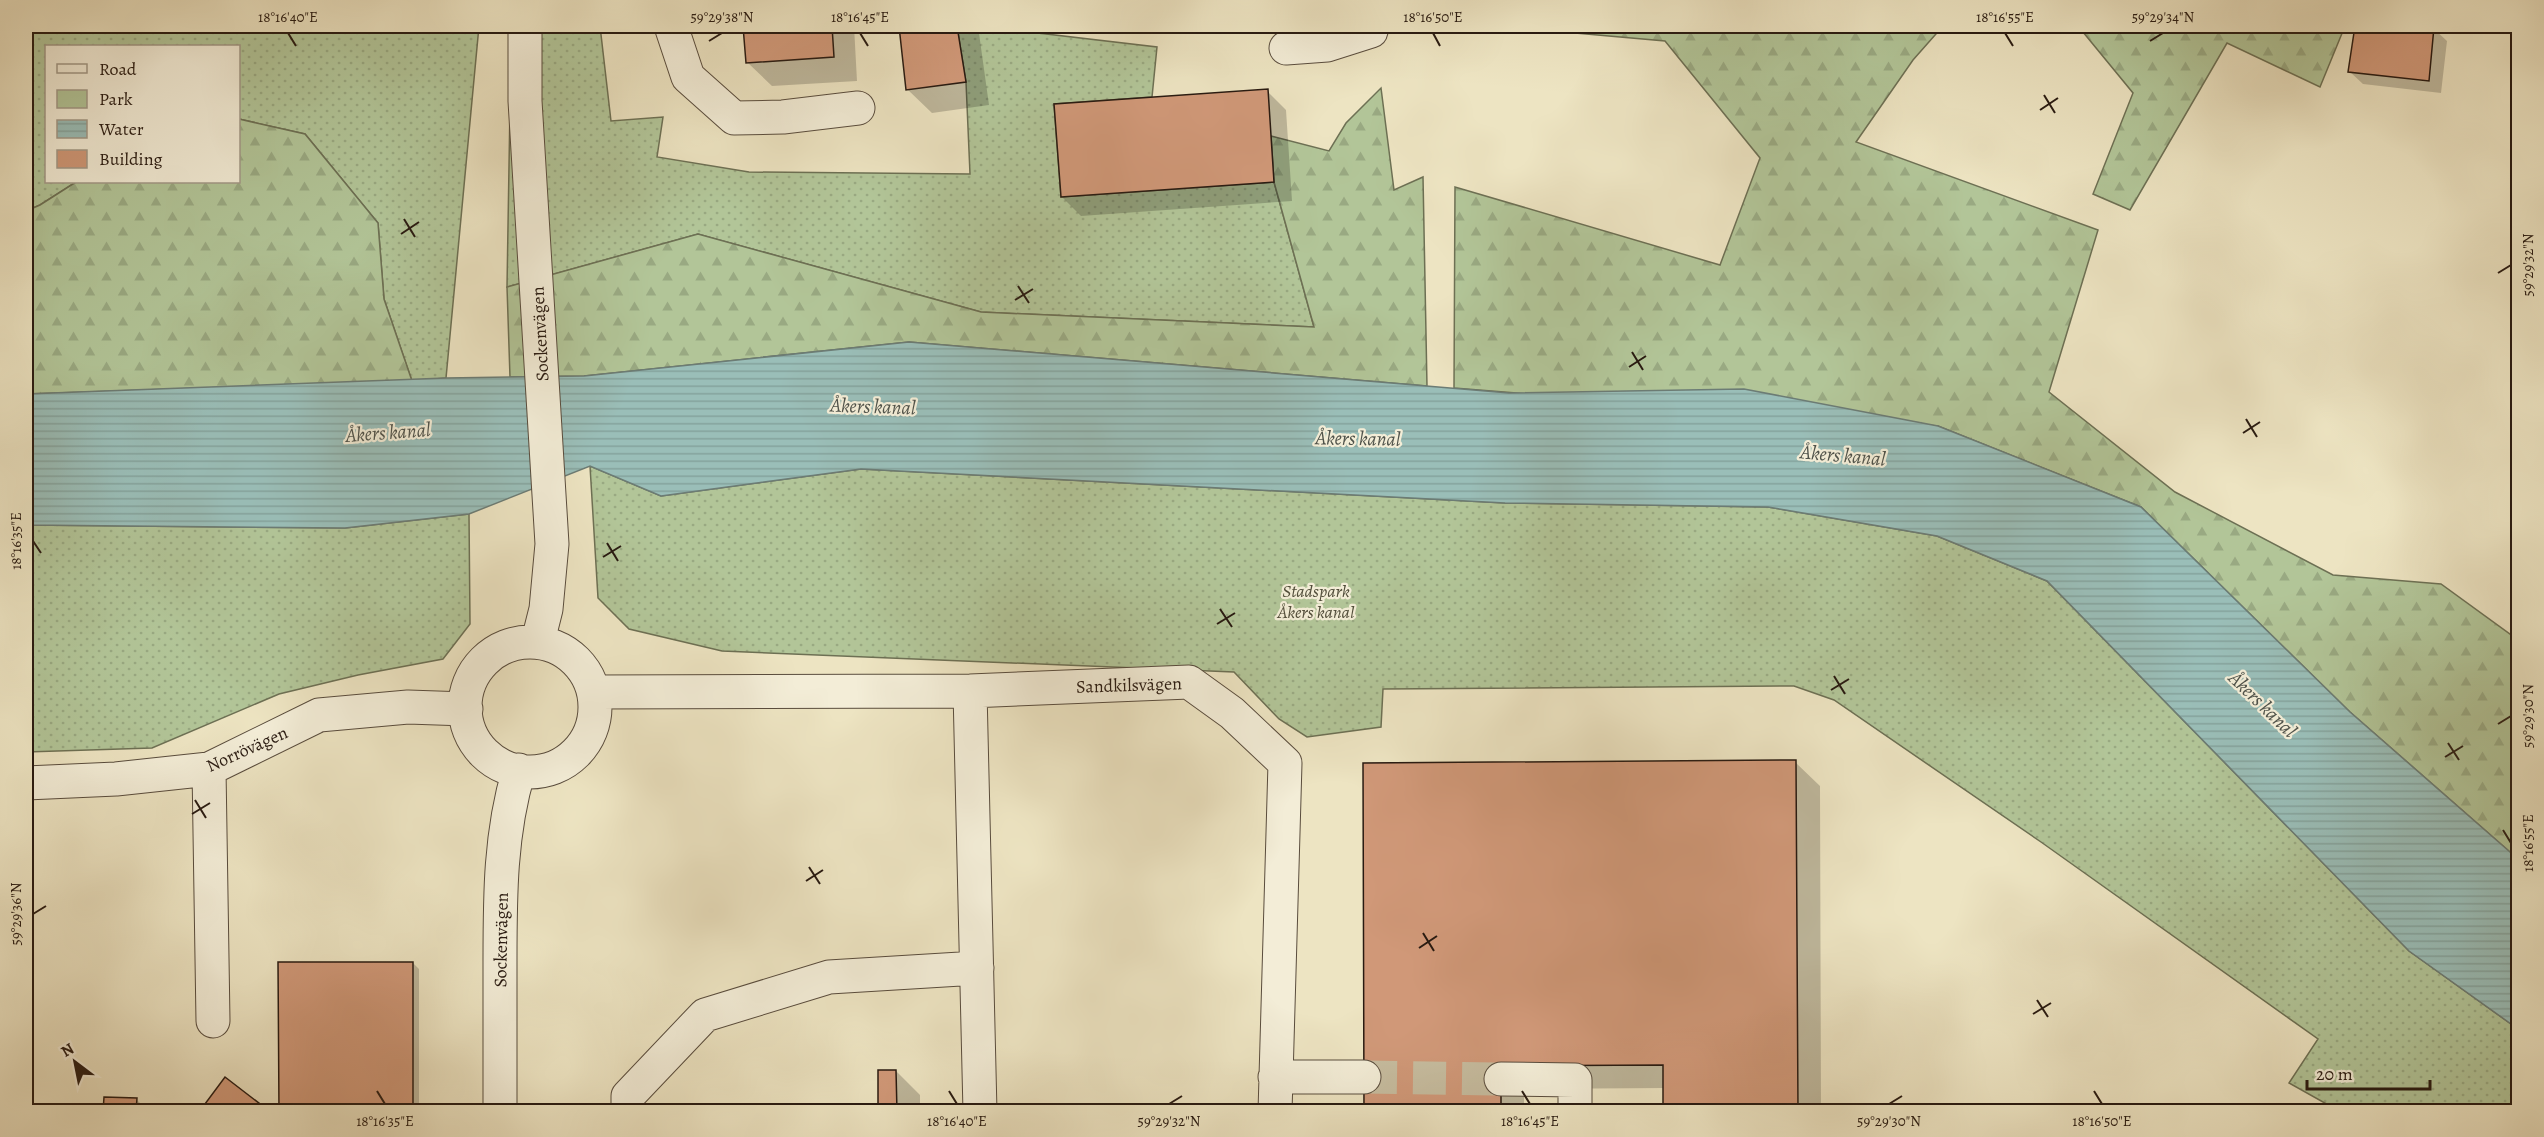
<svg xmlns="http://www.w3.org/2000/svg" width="2544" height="1137" font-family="Alegreya,serif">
<defs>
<pattern id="green-dots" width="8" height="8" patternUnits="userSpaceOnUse" patternTransform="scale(1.5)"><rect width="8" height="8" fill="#b2c598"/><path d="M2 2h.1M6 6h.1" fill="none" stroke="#99a982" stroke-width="1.8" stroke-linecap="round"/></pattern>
<pattern id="forest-firs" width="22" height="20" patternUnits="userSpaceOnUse" patternTransform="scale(1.5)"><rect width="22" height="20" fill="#b2c598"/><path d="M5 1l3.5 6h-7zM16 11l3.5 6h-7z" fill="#99a982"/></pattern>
<pattern id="water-rules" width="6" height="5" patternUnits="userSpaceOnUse" patternTransform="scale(1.5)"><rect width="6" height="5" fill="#9abeb8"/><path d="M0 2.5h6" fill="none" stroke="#85a39d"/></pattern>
</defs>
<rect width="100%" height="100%" fill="#ede4c2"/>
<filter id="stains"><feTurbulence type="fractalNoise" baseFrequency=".00333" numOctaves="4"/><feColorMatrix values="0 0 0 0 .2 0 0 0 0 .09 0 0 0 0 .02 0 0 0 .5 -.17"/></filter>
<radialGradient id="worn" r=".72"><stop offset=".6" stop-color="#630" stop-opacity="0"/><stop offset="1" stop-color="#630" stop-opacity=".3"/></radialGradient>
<path fill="url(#green-dots)" stroke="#6d7054" stroke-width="1.5" d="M 26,26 L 479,26 L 446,378 L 412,381 L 384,299 L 378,223 L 305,134 L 239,119 L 238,46 L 46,46 L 46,182 L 76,182 L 40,205 L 26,211 Z
M 523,26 L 600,26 L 611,121 L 663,117 L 657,157 L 749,172 L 970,174 L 966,82 L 957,26 L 1036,26 L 1038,33 L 1157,47 L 1152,97 L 1054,104 L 1061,197 L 1274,182 L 1314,327 L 981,312 L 698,234 L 507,287 L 510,106 Z
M 590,466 L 661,496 L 861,469 L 1505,503 L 1768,507 L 1937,536 L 2047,581 L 2409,951 L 2518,1029 L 2518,1111 L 2339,1111 L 2289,1083 L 2318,1039 L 2041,842 L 1834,700 L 1794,686 L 1383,689 L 1381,727 L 1307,737 L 1279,719 L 1234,672 L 722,651 L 629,629 L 598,598 Z
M 469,514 L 470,624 L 443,659 L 358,675 L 279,694 L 152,748 L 26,752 L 26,525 L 345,528 Z"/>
<path fill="url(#forest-firs)" stroke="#6d7054" stroke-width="1.5" d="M 1442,26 L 1943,26 L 1913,60 L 1856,142 L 2098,230 L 2049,392 L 2175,492 L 2333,575 L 2441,584 L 2518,640 L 2518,859 L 2350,712 L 2141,507 L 1938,426 L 1454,388 L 1455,187 L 1720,265 L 1760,158 L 1665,41 L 1575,33 L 1443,33 Z
M 2078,26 L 2345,26 L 2320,87 L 2227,43 L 2130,210 L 2093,194 L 2133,93 Z
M 1381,88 L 1394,190 L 1423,177 L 1427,386 L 909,342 L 584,376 L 510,377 L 507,287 L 698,234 L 981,312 L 1314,327 L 1274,182 L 1271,136 L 1329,151 L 1346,123 Z
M 239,119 L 305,134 L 378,223 L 384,299 L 412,381 L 26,394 L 26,211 L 40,205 L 76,182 L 238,182 Z"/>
<path fill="url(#water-rules)" stroke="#6c7c75" stroke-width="1.5" d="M 909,342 L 1509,393 L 1744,389 L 1938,426 L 2141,507 L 2350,712 L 2518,859 L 2518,1029 L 2409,951 L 2047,581 L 1937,536 L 1768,507 L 1505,503 L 861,469 L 661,496 L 590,466 L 469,514 L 345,528 L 26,525 L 26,394 L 446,378 L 584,376 Z"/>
<path fill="#0003" d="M 745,26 L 854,26 L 857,81 L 772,86 L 747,62 Z
M 901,26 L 978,26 L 989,105 L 932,113 L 907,89 Z
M 2356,26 L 2418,26 L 2433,28 L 2447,41 L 2441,93 L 2363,84 L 2349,71 Z
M 1267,91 L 1286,110 L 1292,201 L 1081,216 L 1062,197 Z
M 1795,762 L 1820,786 L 1821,1112 L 1665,1112 L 1665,1088 L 1524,1089 L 1524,1112 L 1366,1112 Z
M 413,963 L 419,969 L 419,1112 L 280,1112 Z
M 896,1071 L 920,1095 L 920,1112 L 880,1112 Z
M 136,1099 L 143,1106 L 142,1112 L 104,1112 Z"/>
<path fill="#d09878" stroke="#281a11" stroke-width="1.5" d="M 743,26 L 832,26 L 834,57 L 746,63 Z
M 899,26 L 957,26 L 966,82 L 906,90 Z
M 2355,26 L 2434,27 L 2429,81 L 2348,72 Z
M 1268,89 L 1274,182 L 1061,197 L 1054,104 Z
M 1796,760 L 1798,1112 L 1663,1112 L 1663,1065 L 1501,1066 L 1501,1112 L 1364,1112 L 1363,763 Z
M 278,962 L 413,962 L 413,1112 L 279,1112 Z
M 878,1070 L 896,1070 L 897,1112 L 878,1112 Z
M 225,1077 L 264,1107 L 261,1112 L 199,1112 Z
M 104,1097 L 137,1098 L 136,1112 L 103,1112 Z"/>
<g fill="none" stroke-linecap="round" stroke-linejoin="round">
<path stroke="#c6bc9f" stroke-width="33" stroke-dasharray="33 16" stroke-linecap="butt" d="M 1364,1077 L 1501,1079"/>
<defs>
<path id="minor" d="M 525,26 L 525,101 L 552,544 L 546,609 L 538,641
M 671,26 L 688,77 L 734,118 L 783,117 L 858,108
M 1286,48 L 1327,45 L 1371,31 L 1372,26
M465 707a65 65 0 1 1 130 0a65 65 0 1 1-130 0Z
M 970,691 L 980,1112
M 594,692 L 970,691 L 1189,682 L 1232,713 L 1285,763 L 1275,1112
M 209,769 L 213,1021
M 26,783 L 116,779 L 209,769 L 319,715 L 408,707 L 466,709
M 1275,1077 L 1364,1077
M 1501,1079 L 1575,1080 L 1575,1112
M 500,1112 C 500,1061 500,1011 500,961 C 500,896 500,833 519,770
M 628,1112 L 628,1096 L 705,1015 L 829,977 L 977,968"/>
</defs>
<use href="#minor" stroke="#594c3d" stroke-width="35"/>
<use href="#minor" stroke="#f3edd7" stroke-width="33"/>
</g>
<path fill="none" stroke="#281a11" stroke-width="2" d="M 288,33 L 296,46M 860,33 L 868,46M 1433,33 L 1440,46M 2005,33 L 2013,46M 709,41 L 722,33M 2150,41 L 2163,33M 2044,95 L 2055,113M 2040,110 L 2058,98M 404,219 L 415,237M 401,234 L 419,222M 2498,273 L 2511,265M 1018,286 L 1029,303M 1015,300 L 1033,289M 1632,352 L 1643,370M 1629,367 L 1646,356M 2246,419 L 2257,437M 2243,433 L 2260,422M 33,541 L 41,553M 607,543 L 618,561M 603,557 L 621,546M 1220,609 L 1232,627M 1217,624 L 1235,613M 1834,676 L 1845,694M 1831,690 L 1849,679M 2498,724 L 2511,716M 2448,743 L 2459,760M 2445,757 L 2463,746M 195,800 L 206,818M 192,814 L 210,803M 2503,830 L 2511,843M 809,867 L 820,884M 806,881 L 823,870M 33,914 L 46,906M 1423,933 L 1434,951M 1419,948 L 1437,936M 2037,1000 L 2048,1017M 2033,1014 L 2051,1003M 377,1091 L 385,1104M 949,1091 L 957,1104M 1522,1091 L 1530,1104M 2094,1091 L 2102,1104M 1169,1104 L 1182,1096M 1889,1104 L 1902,1096"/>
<g text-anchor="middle" stroke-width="4.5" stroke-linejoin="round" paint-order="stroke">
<g font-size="18" fill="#281a11" stroke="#f3edd7">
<text transform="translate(540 334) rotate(-93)" y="6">Sockenvägen</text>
<text transform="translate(1129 685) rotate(-2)" y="6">Sandkilsvägen</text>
<text transform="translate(247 749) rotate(-24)" y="6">Norrövägen</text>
<text transform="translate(501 940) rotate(-89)" y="6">Sockenvägen</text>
</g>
<g font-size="18" font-style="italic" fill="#514d3a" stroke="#f3edd7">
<text x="1316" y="597">Stadspark<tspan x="1316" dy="21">Åkers kanal</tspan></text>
</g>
<g font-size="20" font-style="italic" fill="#50534b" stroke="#f3edd7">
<text transform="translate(873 406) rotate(2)" y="7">Åkers kanal</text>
<text transform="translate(388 432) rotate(-4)" y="7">Åkers kanal</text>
<text transform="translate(1358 438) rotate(1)" y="7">Åkers kanal</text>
<text transform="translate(1843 455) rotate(5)" y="7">Åkers kanal</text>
<text transform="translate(2263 704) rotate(44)" y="7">Åkers kanal</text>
</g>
</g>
<rect width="2544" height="1137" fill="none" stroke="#ede4c2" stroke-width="66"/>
<rect x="45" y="45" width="195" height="138" fill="#f3edd7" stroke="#a29988" stroke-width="1.5"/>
<rect x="57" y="64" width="30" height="9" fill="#f3edd7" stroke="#a29988" stroke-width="1.5"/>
<text x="99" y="75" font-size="18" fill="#281a11">Road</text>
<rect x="57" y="90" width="30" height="18" fill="#b2c598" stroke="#a29988" stroke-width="1.5"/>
<text x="99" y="105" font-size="18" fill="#281a11">Park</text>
<rect x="57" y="120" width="30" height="18" fill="url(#water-rules)" stroke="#a29988" stroke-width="1.5"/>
<text x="99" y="135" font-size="18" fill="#281a11">Water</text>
<rect x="57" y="150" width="30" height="18" fill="#d09878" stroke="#a29988" stroke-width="1.5"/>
<text x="99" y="165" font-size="18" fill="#281a11">Building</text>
<g transform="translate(75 1062) rotate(328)" stroke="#f3edd7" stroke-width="4.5" paint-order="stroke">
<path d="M0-4.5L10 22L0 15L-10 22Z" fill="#281a11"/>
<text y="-9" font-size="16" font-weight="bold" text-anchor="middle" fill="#281a11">N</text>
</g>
<path d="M2307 1080v9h123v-9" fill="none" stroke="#281a11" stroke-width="3"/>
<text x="2316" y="1080" font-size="18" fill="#281a11" stroke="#f3edd7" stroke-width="4.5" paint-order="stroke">20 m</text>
<rect x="33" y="33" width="2478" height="1071" fill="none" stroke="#281a11" stroke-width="2"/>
<g font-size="15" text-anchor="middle" fill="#281a11">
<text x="288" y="22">18°16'40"E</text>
<text x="722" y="22">59°29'38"N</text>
<text x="860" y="22">18°16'45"E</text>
<text x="1433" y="22">18°16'50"E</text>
<text x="2005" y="22">18°16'55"E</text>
<text x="2163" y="22">59°29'34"N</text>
<text transform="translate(2528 265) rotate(-90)" y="5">59°29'32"N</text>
<text transform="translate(16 541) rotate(-90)" y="5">18°16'35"E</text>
<text transform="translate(2528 716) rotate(-90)" y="5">59°29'30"N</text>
<text transform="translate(2528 843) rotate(-90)" y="5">18°16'55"E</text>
<text transform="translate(16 914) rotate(-90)" y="5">59°29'36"N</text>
<text x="385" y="1126">18°16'35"E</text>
<text x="957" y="1126">18°16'40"E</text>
<text x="1169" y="1126">59°29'32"N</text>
<text x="1530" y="1126">18°16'45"E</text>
<text x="1889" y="1126">59°29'30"N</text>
<text x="2102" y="1126">18°16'50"E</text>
</g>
<rect width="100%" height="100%" filter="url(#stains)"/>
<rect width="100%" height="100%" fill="url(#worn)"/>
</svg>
